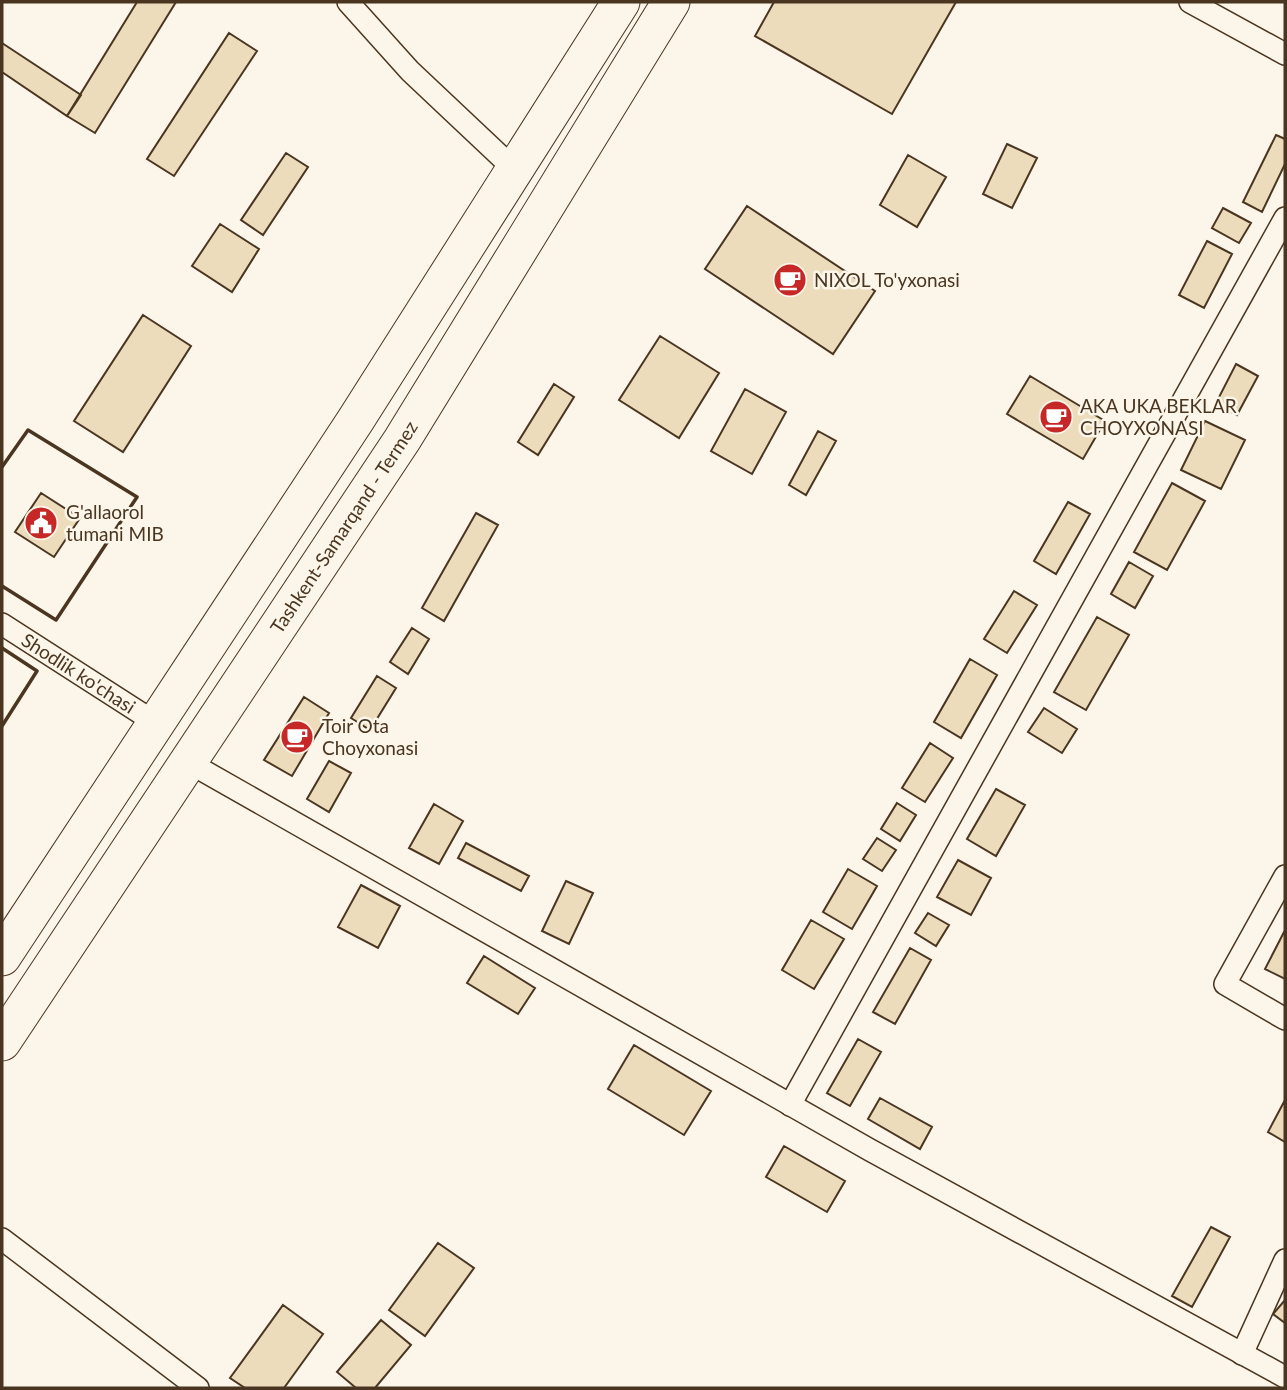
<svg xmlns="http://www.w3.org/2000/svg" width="1287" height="1390" font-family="Lato,sans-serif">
<rect width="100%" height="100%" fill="#fbf6e9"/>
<path fill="#ecdcbc" stroke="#4a3520" stroke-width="2" d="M 137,2 L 176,2 L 95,133 L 67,116 Z
M 774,2 L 956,2 L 892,114 L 755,36 Z
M 229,33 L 257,51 L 174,176 L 147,159 Z
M 2,43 L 81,95 L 67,116 L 2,72 Z
M 1276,135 L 1285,139 L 1285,164 L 1262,212 L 1243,202 Z
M 1007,144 L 1037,158 L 1012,208 L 983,194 Z
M 286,153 L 308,167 L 263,235 L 241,220 Z
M 908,155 L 946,177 L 917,227 L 880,205 Z
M 747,206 L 875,291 L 833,354 L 705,269 Z
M 1223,208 L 1251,223 L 1239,243 L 1212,228 Z
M 220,224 L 259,249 L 232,292 L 192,266 Z
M 1207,241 L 1232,254 L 1204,308 L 1179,295 Z
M 143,315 L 191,346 L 123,452 L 74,421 Z
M 660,336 L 719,373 L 679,438 L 619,400 Z
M 1236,364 L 1258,376 L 1237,415 L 1216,403 Z
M 1030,376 L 1105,421 L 1083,459 L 1007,414 Z
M 554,384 L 574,397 L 538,455 L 518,442 Z
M 745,389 L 786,412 L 752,474 L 711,451 Z
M 1205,421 L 1245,440 L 1221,489 L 1181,470 Z
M 818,431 L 836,441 L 806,495 L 789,485 Z
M 1172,483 L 1205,501 L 1167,570 L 1134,552 Z
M 41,493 L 80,518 L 54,557 L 15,532 Z
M 1068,502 L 1090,514 L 1056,574 L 1034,561 Z
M 476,513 L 498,525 L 444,621 L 422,608 Z
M 1129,562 L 1153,576 L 1135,608 L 1111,594 Z
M 1014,591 L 1037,605 L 1007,653 L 984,639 Z
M 1097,617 L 1129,635 L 1086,710 L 1054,692 Z
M 412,628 L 429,639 L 408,674 L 390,662 Z
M 970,659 L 997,675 L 961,738 L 934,722 Z
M 377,676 L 396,688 L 370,730 L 351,718 Z
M 304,697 L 329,713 L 292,776 L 264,760 Z
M 1044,708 L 1077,729 L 1062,753 L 1028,732 Z
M 930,743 L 953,758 L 925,802 L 902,788 Z
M 329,761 L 351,773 L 329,812 L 307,799 Z
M 996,789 L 1025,805 L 996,856 L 967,839 Z
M 897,803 L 916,815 L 900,841 L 881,829 Z
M 434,804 L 463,821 L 439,864 L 409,848 Z
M 877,838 L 896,850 L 882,871 L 863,859 Z
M 466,843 L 529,876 L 521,891 L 458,858 Z
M 958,860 L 991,878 L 971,915 L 937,897 Z
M 848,869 L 877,886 L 852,929 L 823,912 Z
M 566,881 L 593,893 L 569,944 L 542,931 Z
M 361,885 L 400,906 L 378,948 L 338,927 Z
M 928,913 L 949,925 L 936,946 L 915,933 Z
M 811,920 L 844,939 L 814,989 L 782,970 Z
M 1284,932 L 1285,932 L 1285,979 L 1265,969 Z
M 910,948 L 931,960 L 895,1024 L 873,1012 Z
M 484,956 L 535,988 L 518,1014 L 467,983 Z
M 858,1039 L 881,1052 L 850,1106 L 827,1093 Z
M 634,1045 L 711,1091 L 684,1135 L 608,1089 Z
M 880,1098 L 932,1127 L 920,1149 L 868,1119 Z
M 1285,1100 L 1285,1142 L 1268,1132 Z
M 784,1146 L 845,1181 L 827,1212 L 766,1177 Z
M 1211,1227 L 1230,1237 L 1192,1307 L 1172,1296 Z
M 438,1243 L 474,1268 L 425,1336 L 389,1310 Z
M 1285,1300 L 1285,1323 L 1273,1314 Z
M 283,1305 L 323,1334 L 284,1388 L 245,1388 L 230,1378 Z
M 381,1320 L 411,1345 L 375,1388 L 356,1388 L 337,1372 Z"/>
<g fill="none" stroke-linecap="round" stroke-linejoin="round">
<defs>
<g id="minor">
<path d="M 348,2 L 410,71 L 515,170"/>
<path d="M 1190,2 L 1285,54"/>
<path id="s1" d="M 2,624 L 156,723"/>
<path d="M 188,762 L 870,1150 L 1285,1377"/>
<path d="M 1285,876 L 1225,984 L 1285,1019"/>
<path d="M 790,1105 L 1285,218"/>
<path d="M 2,1239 L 198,1388"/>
<path d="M 1242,1354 L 1285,1260"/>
</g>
<g id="trunk">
<path d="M 2,957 L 355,421 L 621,2"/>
<path id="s2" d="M 2,1042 L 402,440 L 671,2"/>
</g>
</defs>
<use href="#minor" stroke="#4a3520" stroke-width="24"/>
<use href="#trunk" stroke="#4a3520" stroke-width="39"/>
<use href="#minor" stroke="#fbf6e9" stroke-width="21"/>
<use href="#trunk" stroke="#fbf6e9" stroke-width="37"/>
<path stroke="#4a3520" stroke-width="3.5" d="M 2,467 L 28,430 L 137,497 L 56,620 L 2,586
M 2,648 L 37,671 L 2,726"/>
</g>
<defs>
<symbol id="cafe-disc" viewBox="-11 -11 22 22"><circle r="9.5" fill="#c62828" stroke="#fbf6e9"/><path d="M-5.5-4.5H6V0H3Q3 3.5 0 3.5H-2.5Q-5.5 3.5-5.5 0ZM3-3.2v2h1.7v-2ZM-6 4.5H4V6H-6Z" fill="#fff"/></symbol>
<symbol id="civic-disc" viewBox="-11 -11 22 22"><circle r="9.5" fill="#c62828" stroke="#fbf6e9"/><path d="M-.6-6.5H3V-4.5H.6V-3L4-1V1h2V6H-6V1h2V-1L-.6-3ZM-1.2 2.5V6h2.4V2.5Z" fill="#fff"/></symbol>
</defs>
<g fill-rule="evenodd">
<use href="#cafe-disc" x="771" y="261" width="38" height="38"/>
<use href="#cafe-disc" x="1037" y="398" width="38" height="38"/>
<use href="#civic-disc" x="22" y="504" width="38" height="38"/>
<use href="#cafe-disc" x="278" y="718" width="38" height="38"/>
</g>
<g text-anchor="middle" stroke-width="5" stroke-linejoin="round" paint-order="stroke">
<g font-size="19" fill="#4a3520" stroke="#fbf6e9" text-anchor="start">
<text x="814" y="287">NIXOL To'yxonasi</text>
<text x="1080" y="413">AKA UKA BEKLAR<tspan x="1080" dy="22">CHOYXONASI</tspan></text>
<text x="66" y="519">G'allaorol<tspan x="66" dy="22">tumani MIB</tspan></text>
<text x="322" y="733">Toir Ota<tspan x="322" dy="22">Choyxonasi</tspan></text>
</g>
<g font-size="19" fill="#4a3520" stroke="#fbf6e9">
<text dy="7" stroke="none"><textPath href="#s2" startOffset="618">Tashkent-Samarqand - Termez</textPath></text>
<text dy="7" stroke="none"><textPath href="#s1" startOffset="91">Shodlik ko'chasi</textPath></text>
</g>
</g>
<rect width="1287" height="1390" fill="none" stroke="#4a3520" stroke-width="7"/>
</svg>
